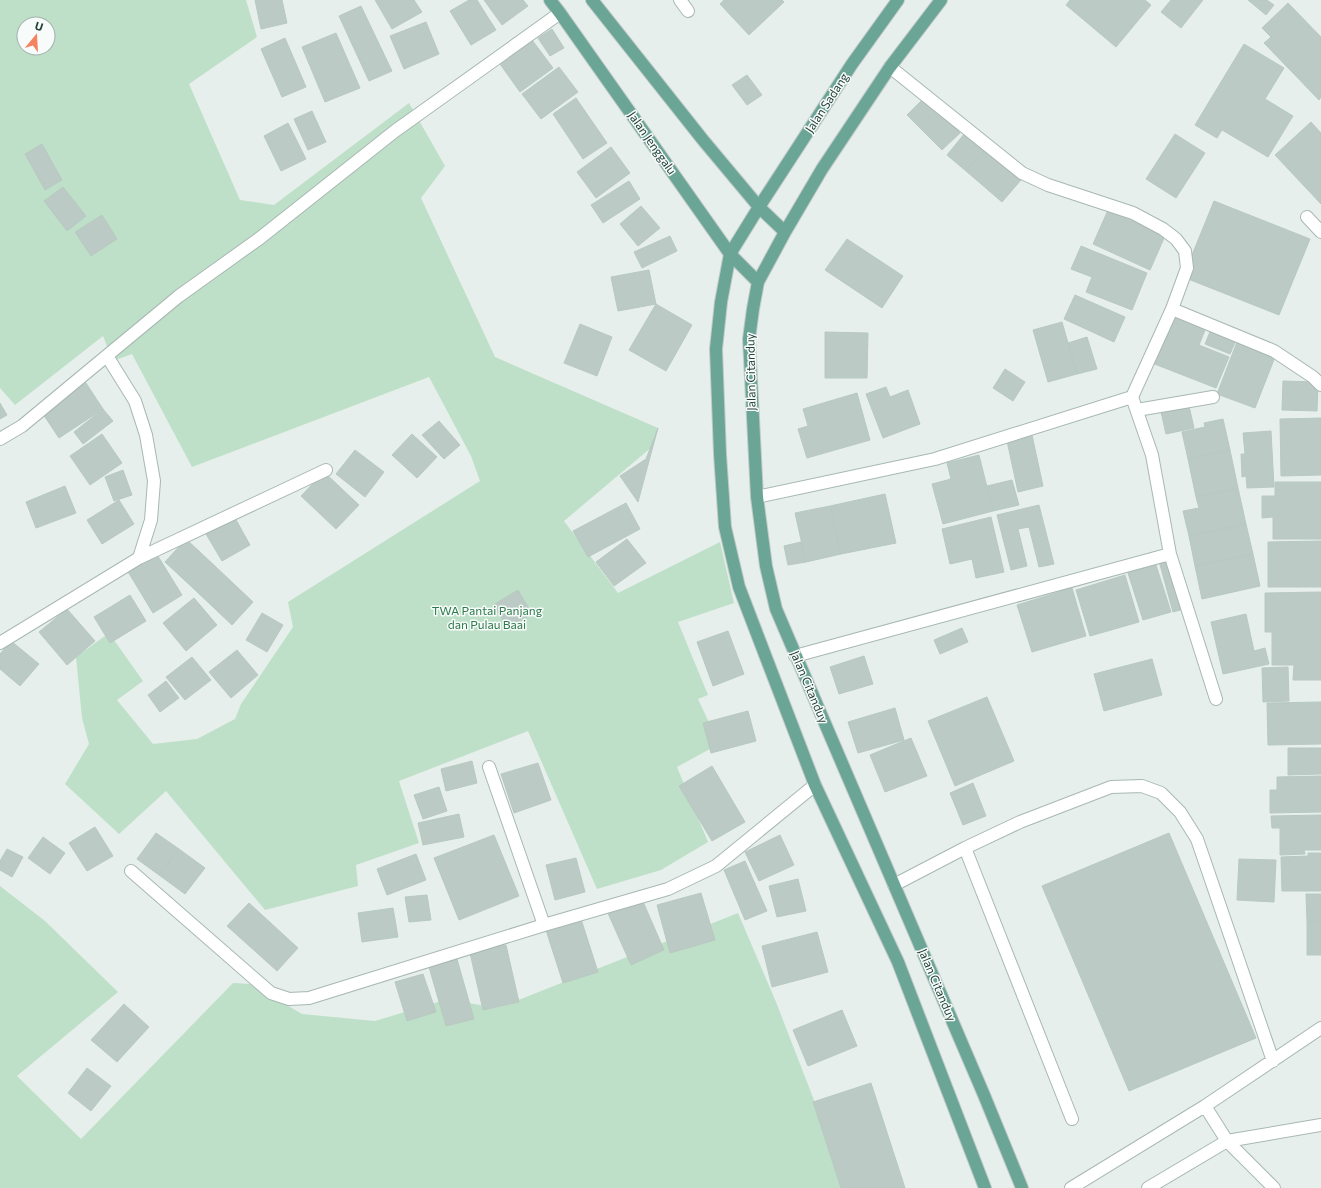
<svg xmlns="http://www.w3.org/2000/svg" width="1321" height="1188" font-family="Commissioner,sans-serif">
<rect width="100%" height="100%" fill="#e6efeb"/>
<path fill="#bfe0c8" fill-rule="evenodd" d="M 0,0 L 246,0 L 257,37 L 189,84 L 240,200 L 274,205 L 409,103 L 445,166 L 421,198 L 495,357 L 658,428 L 653,446 L 564,521 L 618,593 L 720,542 L 734,603 L 678,622 L 708,695 L 698,699 L 719,744 L 677,767 L 708,842 L 661,870 L 597,889 L 528,731 L 399,781 L 419,843 L 356,865 L 358,886 L 265,910 L 166,791 L 119,834 L 65,784 L 89,744 L 82,718 L 76,657 L 109,633 L 143,681 L 117,700 L 153,744 L 197,739 L 235,719 L 241,704 L 293,627 L 288,602 L 480,481 L 471,456 L 429,377 L 192,467 L 132,354 L 113,361 L 103,336 L 15,405 L 0,388 ZM 24,24 L 48,24 L 48,48 L 24,48 Z
M 0,886 L 45,921 L 118,992 L 17,1076 L 81,1139 L 233,983 L 251,984 L 302,1014 L 375,1021 L 448,999 L 490,1007 L 521,999 L 738,913 L 776,1002 L 848,1188 L 0,1188 Z"/>
<path fill="#bbcac4" stroke="#b8c9c2" d="M 255,0 L 282,0 L 287,23 L 261,29 Z
M 375,0 L 414,0 L 422,12 L 392,29 Z
M 469,0 L 477,0 L 496,30 L 471,45 L 450,11 Z
M 484,0 L 523,0 L 528,6 L 502,25 Z
M 724,0 L 782,0 L 784,2 L 749,35 L 720,4 Z
M 1070,0 L 1145,0 L 1151,5 L 1116,47 L 1066,5 Z
M 1171,0 L 1203,0 L 1181,28 L 1161,12 Z
M 1248,0 L 1267,0 L 1274,5 L 1266,15 Z
M 1288,3 L 1321,37 L 1321,97 L 1319,100 L 1264,43 L 1271,37 L 1262,28 Z
M 361,6 L 392,71 L 369,81 L 339,16 Z
M 426,22 L 439,54 L 404,69 L 390,36 Z
M 552,29 L 564,48 L 550,56 L 538,38 Z
M 336,33 L 360,88 L 325,102 L 302,47 Z
M 285,38 L 306,87 L 282,97 L 261,49 Z
M 532,40 L 553,68 L 520,92 L 500,64 Z
M 1244,44 L 1284,68 L 1265,99 L 1293,116 L 1268,157 L 1222,130 L 1217,138 L 1195,125 Z
M 559,67 L 578,92 L 541,119 L 522,94 Z
M 747,75 L 762,95 L 747,105 L 732,85 Z
M 576,98 L 607,143 L 583,159 L 553,114 Z
M 924,98 L 960,133 L 942,150 L 907,115 Z
M 312,111 L 326,142 L 308,150 L 294,119 Z
M 1311,122 L 1321,133 L 1321,204 L 1275,155 Z
M 288,123 L 306,159 L 281,171 L 264,136 Z
M 965,133 L 985,149 L 966,171 L 947,155 Z
M 1175,134 L 1205,153 L 1176,198 L 1146,179 Z
M 42,144 L 62,180 L 45,190 L 25,154 Z
M 611,147 L 630,173 L 596,198 L 577,172 Z
M 985,149 L 1021,180 L 1002,202 L 966,171 Z
M 629,181 L 640,199 L 603,223 L 591,205 Z
M 63,187 L 86,216 L 67,231 L 44,201 Z
M 1214,201 L 1310,239 L 1279,315 L 1183,277 Z
M 641,206 L 660,228 L 638,246 L 620,224 Z
M 1108,210 L 1165,236 L 1150,270 L 1093,244 Z
M 102,215 L 117,239 L 91,256 L 75,232 Z
M 670,236 L 677,251 L 642,268 L 634,252 Z
M 847,239 L 903,276 L 882,308 L 825,270 Z
M 1081,246 L 1147,273 L 1132,310 L 1086,292 L 1092,277 L 1071,269 Z
M 649,270 L 656,304 L 618,311 L 611,277 Z
M 1075,295 L 1125,317 L 1114,342 L 1064,319 Z
M 656,304 L 692,325 L 666,371 L 629,350 Z
M 1173,311 L 1207,325 L 1199,345 L 1229,357 L 1216,388 L 1152,363 Z
M 1062,322 L 1077,374 L 1048,382 L 1033,330 Z
M 580,324 L 612,337 L 597,376 L 564,363 Z
M 1212,327 L 1237,338 L 1230,354 L 1205,344 Z
M 825,332 L 868,333 L 867,378 L 825,378 Z
M 1087,337 L 1097,369 L 1077,374 L 1068,343 Z
M 1237,342 L 1275,357 L 1255,408 L 1217,394 Z
M 1005,369 L 1025,382 L 1013,401 L 993,388 Z
M 1283,381 L 1318,382 L 1317,411 L 1282,410 Z
M 86,383 L 103,409 L 59,438 L 41,411 Z
M 886,387 L 890,397 L 908,390 L 920,424 L 883,438 L 866,394 Z
M 857,393 L 870,440 L 807,458 L 798,429 L 808,426 L 803,409 Z
M 0,403 L 7,415 L 0,419 Z
M 1189,406 L 1194,428 L 1166,434 L 1161,412 Z
M 103,409 L 113,421 L 83,444 L 74,432 Z
M 1321,418 L 1321,475 L 1281,476 L 1280,419 Z
M 1223,419 L 1230,450 L 1188,459 L 1182,432 L 1205,427 L 1204,423 Z
M 439,421 L 460,445 L 444,459 L 422,435 Z
M 658,428 L 653,446 L 638,502 L 620,476 L 646,459 Z
M 1271,431 L 1274,487 L 1247,488 L 1246,476 L 1242,477 L 1241,454 L 1245,454 L 1243,433 Z
M 102,434 L 122,463 L 90,485 L 70,456 Z
M 412,434 L 437,457 L 417,478 L 392,455 Z
M 1032,435 L 1043,486 L 1018,492 L 1007,441 Z
M 355,450 L 384,472 L 365,497 L 336,474 Z
M 1230,450 L 1238,488 L 1196,497 L 1188,459 Z
M 979,455 L 993,511 L 943,524 L 932,484 L 951,479 L 947,463 Z
M 123,470 L 132,495 L 114,501 L 105,477 Z
M 324,472 L 359,505 L 336,529 L 301,496 Z
M 1012,480 L 1019,505 L 993,511 L 987,486 Z
M 1275,482 L 1321,482 L 1321,539 L 1273,539 L 1273,517 L 1262,518 L 1262,496 L 1275,496 Z
M 65,486 L 76,513 L 36,528 L 26,502 Z
M 1238,488 L 1246,524 L 1189,536 L 1183,511 L 1199,508 L 1196,497 Z
M 885,494 L 896,543 L 841,554 L 830,506 Z
M 119,500 L 134,524 L 102,544 L 87,520 Z
M 626,503 L 640,529 L 588,557 L 573,531 Z
M 1039,505 L 1054,564 L 1039,567 L 1029,527 L 1018,529 L 1027,566 L 1011,570 L 997,515 Z
M 830,506 L 841,554 L 806,562 L 795,513 Z
M 991,517 L 1004,572 L 976,578 L 972,559 L 950,564 L 942,529 Z
M 235,518 L 250,545 L 222,561 L 206,534 Z
M 1246,524 L 1253,554 L 1195,566 L 1189,536 Z
M 186,539 L 216,567 L 194,589 L 165,562 Z
M 627,539 L 646,563 L 614,586 L 596,562 Z
M 1321,541 L 1321,587 L 1268,587 L 1268,542 Z
M 801,542 L 806,562 L 788,565 L 784,546 Z
M 156,553 L 182,595 L 153,613 L 127,570 Z
M 1253,554 L 1260,586 L 1202,599 L 1195,566 Z
M 1170,558 L 1184,609 L 1173,612 L 1159,561 Z
M 1156,565 L 1171,612 L 1143,620 L 1128,573 Z
M 216,567 L 253,602 L 232,625 L 194,589 Z
M 1125,575 L 1139,622 L 1090,636 L 1076,590 Z
M 1072,588 L 1086,636 L 1032,652 L 1017,605 Z
M 518,590 L 532,614 L 508,628 L 493,605 Z
M 1321,592 L 1321,680 L 1293,680 L 1294,665 L 1272,665 L 1272,632 L 1265,632 L 1265,593 Z
M 130,595 L 146,621 L 110,643 L 94,617 Z
M 194,598 L 217,625 L 186,651 L 163,623 Z
M 67,609 L 95,641 L 67,665 L 39,632 Z
M 262,613 L 283,625 L 267,652 L 246,640 Z
M 1246,614 L 1254,651 L 1265,648 L 1269,664 L 1223,674 L 1211,622 Z
M 962,628 L 968,642 L 940,654 L 934,640 Z
M 728,631 L 744,674 L 713,686 L 697,642 Z
M 11,641 L 39,664 L 20,686 L 0,669 L 0,654 Z
M 237,650 L 258,675 L 231,698 L 209,672 Z
M 864,656 L 873,684 L 839,694 L 830,667 Z
M 192,657 L 211,680 L 185,700 L 166,677 Z
M 1152,659 L 1162,695 L 1104,711 L 1094,674 Z
M 1288,667 L 1289,701 L 1263,702 L 1262,668 Z
M 166,681 L 179,698 L 160,712 L 148,695 Z
M 987,697 L 1014,761 L 955,786 L 928,721 Z
M 1321,702 L 1321,744 L 1268,745 L 1267,703 Z
M 895,708 L 904,740 L 858,753 L 848,722 Z
M 748,711 L 756,741 L 711,753 L 703,723 Z
M 911,738 L 927,776 L 885,792 L 870,755 Z
M 1288,748 L 1321,748 L 1321,774 L 1288,775 Z
M 472,761 L 477,783 L 446,791 L 441,769 Z
M 538,763 L 551,800 L 514,813 L 501,774 Z
M 712,766 L 745,822 L 712,841 L 679,786 Z
M 1321,776 L 1321,812 L 1270,813 L 1270,790 L 1277,790 L 1277,777 Z
M 973,783 L 986,816 L 963,825 L 950,793 Z
M 439,787 L 447,811 L 423,819 L 414,795 Z
M 459,814 L 464,837 L 423,845 L 418,823 Z
M 1321,815 L 1321,850 L 1304,850 L 1305,854 L 1280,855 L 1280,828 L 1272,828 L 1271,816 Z
M 95,827 L 113,856 L 87,871 L 69,843 Z
M 156,833 L 179,849 L 159,875 L 137,859 Z
M 1169,833 L 1256,1038 L 1129,1091 L 1042,886 Z
M 494,835 L 519,896 L 459,920 L 434,858 Z
M 780,835 L 794,865 L 759,881 L 745,852 Z
M 43,837 L 65,853 L 50,874 L 28,858 Z
M 7,849 L 23,857 L 12,877 L 0,870 L 0,861 Z
M 179,849 L 205,868 L 185,894 L 159,875 Z
M 1308,853 L 1321,853 L 1321,891 L 1282,891 L 1281,857 L 1308,856 Z
M 416,854 L 426,880 L 387,895 L 377,869 Z
M 576,858 L 585,892 L 555,900 L 546,865 Z
M 1239,859 L 1276,860 L 1274,902 L 1237,900 Z
M 745,861 L 767,911 L 745,920 L 724,870 Z
M 798,879 L 806,911 L 777,917 L 769,886 Z
M 701,893 L 715,940 L 670,953 L 657,905 Z
M 1306,894 L 1321,894 L 1321,922 L 1307,922 Z
M 427,895 L 431,920 L 409,922 L 405,897 Z
M 641,897 L 664,950 L 631,965 L 607,911 Z
M 249,903 L 298,948 L 277,971 L 227,926 Z
M 393,908 L 398,937 L 362,942 L 358,913 Z
M 580,916 L 598,972 L 563,983 L 545,927 Z
M 1307,922 L 1321,922 L 1321,955 L 1307,955 Z
M 817,932 L 828,972 L 772,987 L 762,946 Z
M 506,945 L 519,1002 L 483,1010 L 470,953 Z
M 457,959 L 474,1019 L 446,1026 L 429,967 Z
M 423,974 L 436,1012 L 407,1021 L 395,982 Z
M 124,1004 L 149,1027 L 117,1062 L 91,1040 Z
M 842,1010 L 857,1046 L 808,1066 L 793,1030 Z
M 87,1068 L 111,1086 L 91,1111 L 68,1093 Z
M 871,1083 L 905,1188 L 841,1188 L 813,1102 Z"/>
<g fill="none" stroke-linecap="round" stroke-linejoin="round">
<defs>
<path id="minor" d="M 680,0 L 688,11
M 1307,217 L 1321,232
M 1172,309 L 1274,351 L 1313,377 L 1321,385
M 107,356 L 135,401 L 146,435 L 154,481 L 151,520 L 139,558 L 326,470
M 1132,397 L 1152,455 L 1170,554 L 1216,699
M 1137,410 L 1213,397
M 0,439 L 22,426 L 179,296 L 260,238 L 395,131 L 560,13
M 757,497 L 935,459 L 1132,397 L 1172,309 L 1187,268 L 1185,251 L 1176,239 L 1163,229 L 1133,213 L 1048,185 L 1022,173 L 890,67
M 0,643 L 139,558
M 795,656 L 1170,554
M 489,767 L 544,925
M 965,848 L 1072,1119
M 131,871 L 271,993 L 289,999 L 309,998 L 544,925 L 668,889 L 716,866 L 815,785
M 894,885 L 965,848 L 1020,822 L 1111,787 L 1142,786 L 1161,793 L 1180,812 L 1197,839 L 1273,1061
M 1205,1106 L 1227,1141 L 1274,1188
M 1071,1188 L 1205,1106 L 1321,1028
M 1148,1188 L 1227,1141 L 1321,1125"/>
<path id="major" d="M 550,0 L 560,13 L 730,254 L 758,282
M 592,0 L 703,140 L 759,207 L 785,232
M 898,0 L 852,64 L 759,207 L 730,254 L 721,302 L 716,349 L 720,454 L 725,527 L 739,587 L 815,785 L 898,962 L 985,1188
M 941,0 L 890,67 L 822,169 L 785,232 L 758,282 L 753,309 L 749,339 L 757,497 L 766,566 L 776,609 L 984,1095 L 1022,1188"/>
</defs>
<use href="#minor" stroke="#a8b8b2" stroke-width="14"/>
<use href="#major" stroke="#c2cac8" stroke-width="14"/>
<use href="#minor" stroke="#fff" stroke-width="12"/>
<use href="#major" stroke="#6aa596" stroke-width="12"/>
</g>
<g text-anchor="middle" stroke-width="3" stroke-linejoin="round" paint-order="stroke">
<g font-size="12" fill="#24423a" stroke="#f7fbf9">
<text transform="translate(827 103) rotate(-57)" y="4">Jalan Sadang</text>
<text transform="translate(652 143) rotate(55)" y="4">Jalan Jenggalu</text>
<text transform="translate(751 372) rotate(-91)" y="4">Jalan Citanduy</text>
<text transform="translate(809 687) rotate(67)" y="4">Jalan Citanduy</text>
<text transform="translate(937 985) rotate(67)" y="4">Jalan Citanduy</text>
</g>
<g font-size="12" fill="#2d7a4b" stroke="#f7fbf9">
<text x="487" y="615">TWA Pantai Panjang<tspan x="487" dy="14">dan Pulau Baai</tspan></text>
</g>
</g>
<g transform="translate(36 36) rotate(18)"><circle r="19" fill="#f7fbf9" stroke="#a3b1ad"/>
<path d="M0-3L7 15L0 10L-7 15Z" fill="#f4845f"/>
<text y="-6" font-size="11" font-weight="bold" text-anchor="middle" fill="#24423a">U</text>
</g>
</svg>
